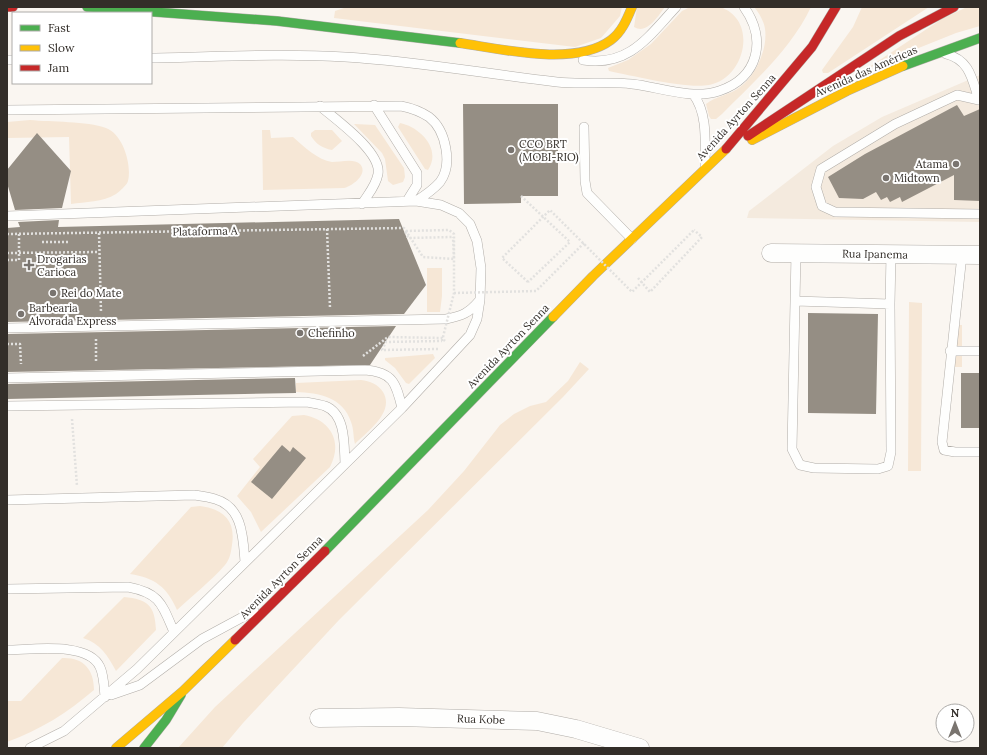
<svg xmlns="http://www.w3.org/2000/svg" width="987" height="755" font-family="Lora,serif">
<rect width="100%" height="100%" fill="#faf6f1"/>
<path fill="#f4eade" d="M 980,75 L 980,222 L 747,218 L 749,211 L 833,146 L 882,117 Z"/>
<path fill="#f6e7d6" d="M 347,7 L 622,7 L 620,16 L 601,38 L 575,47 L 334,18 L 335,11 Z
M 637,7 L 665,7 C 658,16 647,35 634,27 Z
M 690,7 C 699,7 712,5 720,7 C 759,20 745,79 709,85 C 686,89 634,76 609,71 L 608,68 L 628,60 L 651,44 L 682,11 Z
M 754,7 L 811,7 C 791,49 754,82 722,114 L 716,119 L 711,119 L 709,116 L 706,104 C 716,96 730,95 740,87 C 756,76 768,48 765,29 C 764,21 759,13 754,7 Z
M 862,7 L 929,7 L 828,73 L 823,73 L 822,70 L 853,27 Z
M 967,7 L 980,7 L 980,26 L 956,33 L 866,69 L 942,19 Z
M 30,120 C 51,122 87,121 106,128 C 123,134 132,165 128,181 C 127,185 119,192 116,194 C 103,202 85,202 71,204 L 69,137 L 7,138 L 7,122 Z
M 400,123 C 420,127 442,149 428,170 L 425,169 L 398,127 Z
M 354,124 L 375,125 L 404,168 L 405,177 L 403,182 L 393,185 L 388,181 L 385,159 L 382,153 Z
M 262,130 L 270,130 L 271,138 L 293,137 C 304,147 318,160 332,162 C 340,162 354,158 360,164 C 369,174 352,186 344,188 L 263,190 Z
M 315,130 L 332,130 L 342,141 L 332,150 C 322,148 316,144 311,136 L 311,133 Z
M 427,268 L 442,268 L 442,296 L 440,312 L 427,312 Z
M 909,302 L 922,303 L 921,471 L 908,471 Z
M 953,325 L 962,325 L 962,367 L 952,367 Z
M 433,354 L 435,358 L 409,384 L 406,383 L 395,368 L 385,360 L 385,358 Z
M 580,362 L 589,369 L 563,397 L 339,620 L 243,723 L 222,748 L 178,748 L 215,707 L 428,510 L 464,471 L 500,425 L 514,414 L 530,406 L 546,402 L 568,381 Z
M 361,380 C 370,381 378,384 383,392 C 395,412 368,431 355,444 C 353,437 354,429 351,422 C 343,397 319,393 296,392 L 296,383 Z
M 304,415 C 331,420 343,442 330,467 L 261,532 L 251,512 L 237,496 L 260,467 L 253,459 L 292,416 Z
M 200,506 C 223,509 236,520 232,545 C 231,552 230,559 225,565 C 211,581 193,595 177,610 C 167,587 155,578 130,574 L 191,507 Z
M 124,597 C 148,599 155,606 156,630 L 116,671 C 108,656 100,643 83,638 Z
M 62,658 C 83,657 94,669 94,690 C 67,713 40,730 7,742 L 7,701 L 21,701 Z"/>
<path fill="#958e84" d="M 463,104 L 558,104 L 558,196 L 521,196 L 521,203 L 464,204 Z
M 957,105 L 964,116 L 980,109 L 980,201 L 954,200 L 954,175 L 902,202 L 900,197 L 890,202 L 887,197 L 881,200 L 876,192 L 863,199 L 839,198 L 828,177 L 865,154 Z
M 37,133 L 71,171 L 62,208 L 15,210 L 7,183 L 7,170 Z
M 399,219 L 426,285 L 404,314 L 7,322 L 7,228 L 20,227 L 18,222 L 59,220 L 58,227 Z
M 808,313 L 878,314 L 876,414 L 808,413 Z
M 396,326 L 370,365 L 7,372 L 7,334 Z
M 961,373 L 980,373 L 980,428 L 961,428 Z
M 295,378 L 296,393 L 7,399 L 7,384 Z
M 282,445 L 290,452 L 293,447 L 306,458 L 272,499 L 251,482 Z"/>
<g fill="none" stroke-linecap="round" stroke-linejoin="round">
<defs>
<path id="lane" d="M 946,54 C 970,60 972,79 979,100 L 957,95 L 895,124 L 821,169 L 816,187 L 822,206 L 835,212 L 980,214
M 151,58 C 215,57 280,53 345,57 C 416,61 486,74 557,82 C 582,85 607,81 632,84 C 659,87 692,100 719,91 C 759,78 767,39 744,7
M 7,60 L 13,60
M 583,60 C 629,67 648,37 676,7
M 693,94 C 708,113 705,143 705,166
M 374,105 L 417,173 L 417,185 L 407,201
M 320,106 C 335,119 382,152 378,174 C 376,186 368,194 362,204
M 7,110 L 401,106 C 411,108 420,111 429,117 C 446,130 453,165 440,182 C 433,190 424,196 416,201
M 584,127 L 585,181 L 587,193 L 632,239
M 7,216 L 416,201 L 441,205 L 459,213 L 470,224 L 477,241 L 481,268 L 480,300 L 477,319 L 470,335 L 402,408 L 137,669 L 64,731 L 30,748
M 962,255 L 942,442 L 944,450 L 955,452 L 980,452
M 795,301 L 890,304 L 891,452 L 888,466 L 878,469 L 814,468 L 800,465 L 792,449 L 796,253
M 890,304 L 891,254
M 7,328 L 446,319 C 462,316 469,313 479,301
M 950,351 L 980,351
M 7,378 L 365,370 C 393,372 396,383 402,408
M 7,406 L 306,402 C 312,403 319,404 325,406 C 346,414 344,445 345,463
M 7,500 L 194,495 C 201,496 209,497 215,499 C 243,507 243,538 245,562
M 7,589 L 128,587 C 160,593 162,604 174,632
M 7,650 C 31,650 88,641 100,667 C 104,676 104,687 105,697
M 111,695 L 140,685 L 202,639 L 254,611"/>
<path id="street" d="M 771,253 L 980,255
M 319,718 L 399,717 L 537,721 L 576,729 L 640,748"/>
<path id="fast" d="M 87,7 L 277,21 L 460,43
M 903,66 L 980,38
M 325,551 L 553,317
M 144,748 L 166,720 L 181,695"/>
<path id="slow" d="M 460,43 C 501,49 575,67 611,40 C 622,32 627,19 632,7
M 752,140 L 847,91 L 903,66
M 553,317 L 593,276 L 726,149
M 116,748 L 183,691 L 235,640"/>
<path id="jam" d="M 7,7 L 13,7
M 748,136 L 899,36 L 954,7
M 726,149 L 812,47 L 836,7
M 235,640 L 325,551"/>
</defs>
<use href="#lane" stroke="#b1ada8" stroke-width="10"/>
<use href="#street" stroke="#b1ada8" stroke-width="19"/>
<use href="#fast" stroke="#b1ada8" stroke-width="10"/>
<use href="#slow" stroke="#b1ada8" stroke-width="10"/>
<use href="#jam" stroke="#b1ada8" stroke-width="10"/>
<path stroke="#e2e1df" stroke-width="2.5" stroke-dasharray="2 2" stroke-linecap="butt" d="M 521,196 L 570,242 L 528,282
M 327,229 L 330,308
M 99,233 L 101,312
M 7,234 L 404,228 L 423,257 L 454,259 L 453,237
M 42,242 L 69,242
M 7,253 L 99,252
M 7,260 L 19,260 L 19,234
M 638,278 L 650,292 L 702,237 L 694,230
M 96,339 L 96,362
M 7,344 L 20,344 L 21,364
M 438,349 L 382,350 L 386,342 L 442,341
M 363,356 L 388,337 L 442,338 L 445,341
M 72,419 L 77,486"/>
<use href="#lane" stroke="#fefefd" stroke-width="9"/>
<use href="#street" stroke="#fefefd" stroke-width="18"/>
<use href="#fast" stroke="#4caf50" stroke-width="9"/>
<use href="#slow" stroke="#ffc107" stroke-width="9"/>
<use href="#jam" stroke="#c62828" stroke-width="9"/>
<path stroke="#e2e1df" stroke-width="2.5" stroke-dasharray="2 2" stroke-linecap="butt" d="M 528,282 L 502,258 L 550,210 L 632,292 L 694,230
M 454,293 L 536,291 L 584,243
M 442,341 L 454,293 L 454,234 L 449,230 L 405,231 L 408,238 L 453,237"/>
</g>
<g fill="#79746f" stroke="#fff" stroke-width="1.5">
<circle cx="511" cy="150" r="4"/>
<circle cx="956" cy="164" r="4"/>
<circle cx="886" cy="178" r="4"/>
<path d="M27 259h4v4h4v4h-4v4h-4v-4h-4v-4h4z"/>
<circle cx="53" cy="293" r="4"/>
<circle cx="21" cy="314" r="4"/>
<circle cx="300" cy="333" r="4"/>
</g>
<g text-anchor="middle" stroke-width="4" stroke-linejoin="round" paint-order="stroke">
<g font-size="11" fill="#332e29" stroke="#fff">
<text transform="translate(866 71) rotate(-24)" y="4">Avenida das Américas</text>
<text transform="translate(736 117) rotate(-48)" y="4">Avenida Ayrton Senna</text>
<text transform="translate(205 231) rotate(-1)" y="4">Plataforma A</text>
<text transform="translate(875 254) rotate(1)" y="4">Rua Ipanema</text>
<text transform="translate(508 346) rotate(-46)" y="4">Avenida Ayrton Senna</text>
<text transform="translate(281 577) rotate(-45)" y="4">Avenida Ayrton Senna</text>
<text transform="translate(481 719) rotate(2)" y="4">Rua Kobe</text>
</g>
<g font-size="11" fill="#332e29" stroke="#fff" text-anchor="start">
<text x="519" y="148">CCO BRT<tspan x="519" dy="13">(MOBI-RIO)</tspan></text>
<text x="948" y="168" text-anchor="end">Atama</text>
<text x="894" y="182">Midtown</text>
<text x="37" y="263">Drogarias<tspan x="37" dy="13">Carioca</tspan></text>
<text x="61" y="297">Rei do Mate</text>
<text x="29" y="312">Barbearia<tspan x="29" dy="13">Alvorada Express</tspan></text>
<text x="308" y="337">Chefinho</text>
</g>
</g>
<rect width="987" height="755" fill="none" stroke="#332e29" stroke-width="16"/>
<rect x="12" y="12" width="140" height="72" fill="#ffffff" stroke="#adaba9"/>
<rect x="20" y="25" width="20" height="6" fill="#4caf50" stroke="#adaba9"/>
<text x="48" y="32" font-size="12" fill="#332e29">Fast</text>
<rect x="20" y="45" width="20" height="6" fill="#ffc107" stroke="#adaba9"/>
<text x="48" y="52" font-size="12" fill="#332e29">Slow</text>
<rect x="20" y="65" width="20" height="6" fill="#c62828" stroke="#adaba9"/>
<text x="48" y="72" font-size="12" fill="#332e29">Jam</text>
<g transform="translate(955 723)"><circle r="19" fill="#ffffff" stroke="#adaba9"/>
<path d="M0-3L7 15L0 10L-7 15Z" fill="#79746f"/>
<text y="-6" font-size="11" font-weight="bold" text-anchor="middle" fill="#332e29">N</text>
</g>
</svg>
